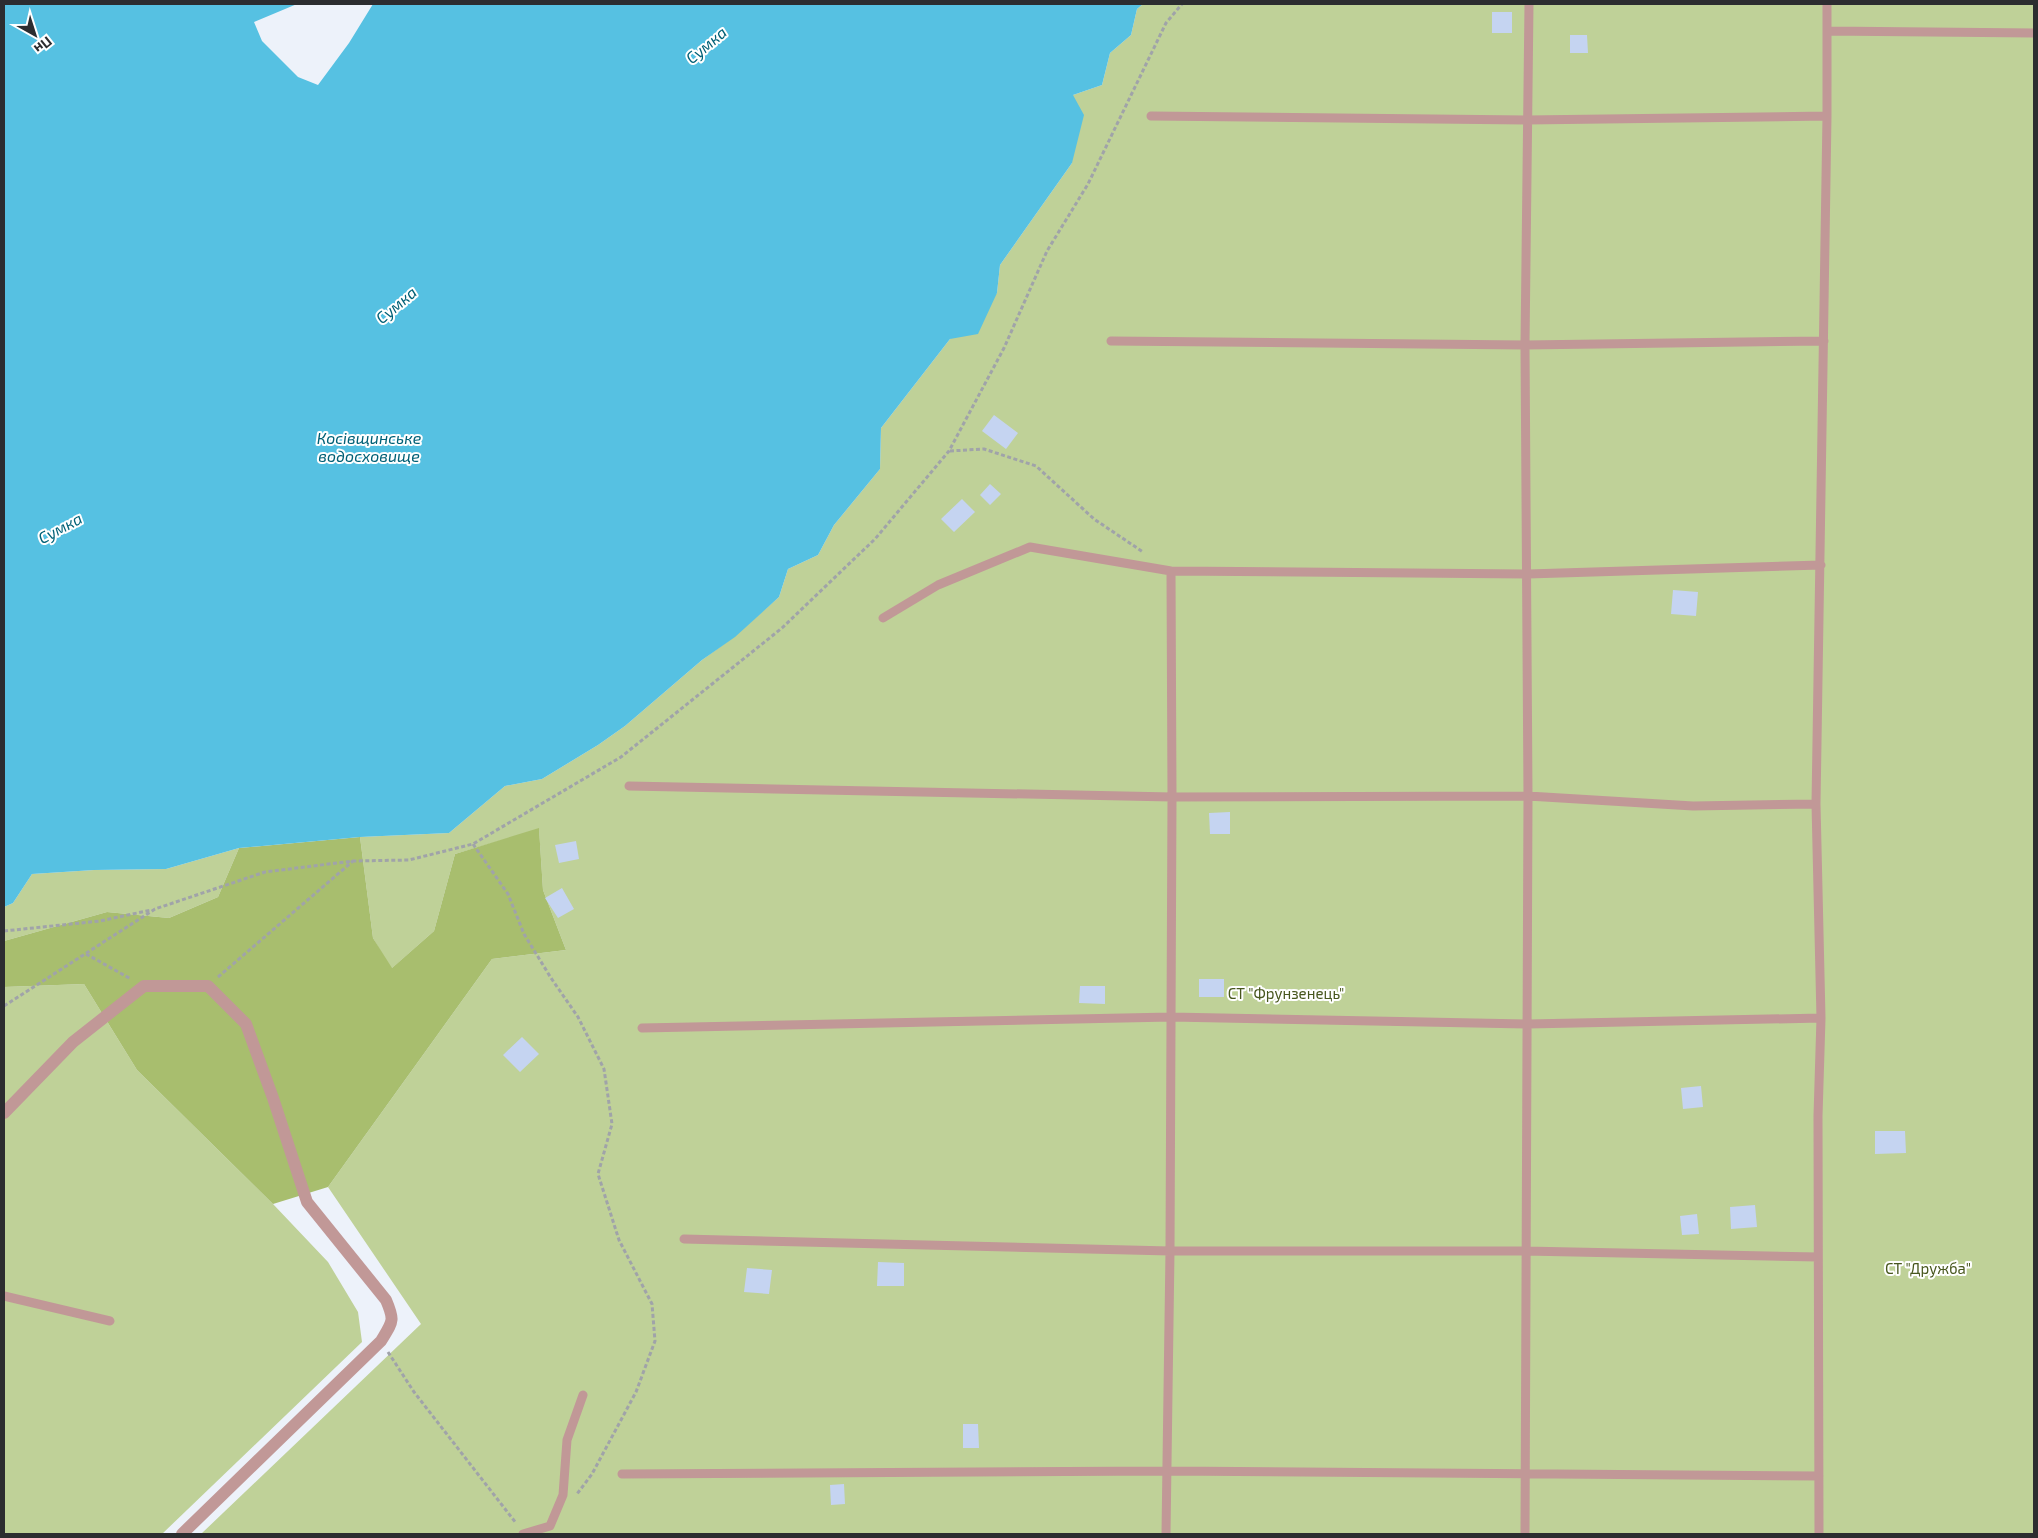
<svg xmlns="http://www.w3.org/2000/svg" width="2038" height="1538" font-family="'Exo 2',sans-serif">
<rect width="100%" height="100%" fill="#edf2fa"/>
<path fill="#bfd198" d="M 1143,4 L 2034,4 L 2034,1534 L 201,1534 L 421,1324 L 328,1187 L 492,959 L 566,950 L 543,890 L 539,829 L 455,854 L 434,931 L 391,969 L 373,938 L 360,837 L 449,833 L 505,786 L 542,779 L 598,745 L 625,726 L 702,660 L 735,636 L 779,597 L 788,569 L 818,555 L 834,525 L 880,469 L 881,428 L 950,339 L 997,293 L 1000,265 L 1072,163 L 1073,95 L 1102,85 L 1110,53 L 1131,35 L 1137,9 Z
M 239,848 L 218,897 L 169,918 L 107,912 L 4,941 L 4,907 L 13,903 L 32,874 L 94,870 L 166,869 Z
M 84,984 L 137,1070 L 273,1204 L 328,1262 L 358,1312 L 362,1342 L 162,1534 L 4,1534 L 4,987 Z"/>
<path fill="#a8be6e" d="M 539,828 L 543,890 L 566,950 L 492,959 L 328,1187 L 273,1204 L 137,1070 L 84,984 L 4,987 L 4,941 L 107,912 L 169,918 L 218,897 L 239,848 L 360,837 L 373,938 L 392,968 L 434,931 L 455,854 Z"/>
<path fill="#56c1e2" d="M 4,4 L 297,4 L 254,22 L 262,41 L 298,77 L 318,85 L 349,43 L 373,4 L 1143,4 L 1137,9 L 1131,35 L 1110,53 L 1102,85 L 1073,95 L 1084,115 L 1072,163 L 1000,265 L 997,293 L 978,334 L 950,339 L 881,428 L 880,469 L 834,525 L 818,555 L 788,569 L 779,597 L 735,637 L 702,660 L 625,726 L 598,745 L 542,779 L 505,786 L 449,833 L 360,837 L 239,848 L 166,869 L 94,870 L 32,874 L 13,903 L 4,907 Z"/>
<path fill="#c5d4f1" d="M 1492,12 L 1512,12 L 1512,33 L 1492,33 Z
M 1570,35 L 1587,35 L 1588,53 L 1570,53 Z
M 994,415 L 1018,433 L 1006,449 L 982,431 Z
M 990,484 L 1001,494 L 990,505 L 980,495 Z
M 962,499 L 975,512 L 954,532 L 941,519 Z
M 1673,590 L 1698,592 L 1696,616 L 1671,614 Z
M 1230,812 L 1230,834 L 1210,834 L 1209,813 Z
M 576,841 L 579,859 L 559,863 L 555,845 Z
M 562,888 L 574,909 L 558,918 L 545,898 Z
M 1199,979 L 1224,979 L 1224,997 L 1199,997 Z
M 1080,986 L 1105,986 L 1105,1004 L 1079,1003 Z
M 522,1037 L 539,1054 L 520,1072 L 503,1055 Z
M 1701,1086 L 1703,1107 L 1683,1109 L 1681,1088 Z
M 1875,1131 L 1905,1131 L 1906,1153 L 1875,1154 Z
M 1755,1205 L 1757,1227 L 1731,1229 L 1730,1207 Z
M 1697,1214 L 1699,1234 L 1682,1235 L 1680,1216 Z
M 878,1262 L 904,1263 L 904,1286 L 877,1286 Z
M 747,1268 L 772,1270 L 769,1294 L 744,1292 Z
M 963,1424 L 978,1424 L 979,1448 L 963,1448 Z
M 844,1484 L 845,1504 L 831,1505 L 830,1485 Z"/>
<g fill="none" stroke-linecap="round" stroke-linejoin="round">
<path stroke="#a0a3a9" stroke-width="3" stroke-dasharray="4 2.5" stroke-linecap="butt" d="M 950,451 L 984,449 L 1036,466 L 1094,519 L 1143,552
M 473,844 L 508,894 L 524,934 L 551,978 L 578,1017 L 604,1069 L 612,1124 L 598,1174 L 619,1240 L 652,1304 L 655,1341 L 636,1392 L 592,1474 L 577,1494
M 4,931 L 100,921 L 151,910
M 86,954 L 131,979
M 218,977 L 353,861
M 4,1006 L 155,909 L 265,872 L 353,861 L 409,860 L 473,844 L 621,757 L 782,628 L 875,539 L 949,451 L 1004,348 L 1047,251 L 1088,184 L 1166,23 L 1182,4
M 388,1352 L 414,1392 L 516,1523"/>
<path stroke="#c19897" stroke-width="9" d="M 1529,4 L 1525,345 L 1528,796 L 1693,806 L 1816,804
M 1827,31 L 2034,33
M 1151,116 L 1527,120 L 1827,116
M 1111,341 L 1525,345 L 1824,341
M 883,618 L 938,585 L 1030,547 L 1171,571 L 1528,574 L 1821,565
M 629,786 L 1172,797 L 1528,796 L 1525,1534
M 642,1028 L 1171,1017 L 1528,1024 L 1821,1018
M 684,1239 L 1170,1251 L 1525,1251 L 1818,1257
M 4,1296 L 110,1321
M 622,1474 L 1168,1471 L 1819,1476
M 523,1534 L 550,1526 L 563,1495 L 567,1440 L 583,1395
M 1166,1534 L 1170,1251 L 1172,797 L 1171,571
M 1819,1534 L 1818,1116 L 1821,1018 L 1816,804 L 1827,116 L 1827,4"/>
<path stroke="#c19897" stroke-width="12" d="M 4,1113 L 73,1042 L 144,986 L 208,986 L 246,1024 L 273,1098 L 307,1202 L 386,1300 C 395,1321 393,1321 381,1341 L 182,1534"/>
</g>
<g text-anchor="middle" stroke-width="4" stroke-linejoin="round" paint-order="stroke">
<g font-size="15" fill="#48571e" stroke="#fff">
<text x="1286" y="999">СТ "Фрунзенець"</text>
<text x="1928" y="1274">СТ "Дружба"</text>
</g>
<g font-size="16" font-style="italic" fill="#006076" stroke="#fff">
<text transform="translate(706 45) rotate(-40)" y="6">Сумка</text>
<text transform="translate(396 305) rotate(-40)" y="6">Сумка</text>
<text x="369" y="444">Косівщинське<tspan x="369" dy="18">водосховище</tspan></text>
<text transform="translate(60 528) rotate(-28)" y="6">Сумка</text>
</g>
</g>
<rect width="2038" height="1538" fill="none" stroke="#2c2d30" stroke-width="10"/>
<g transform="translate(35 35) rotate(141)" stroke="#ffffff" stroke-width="4" paint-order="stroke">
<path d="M0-4L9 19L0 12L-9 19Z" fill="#2c2d30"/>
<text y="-8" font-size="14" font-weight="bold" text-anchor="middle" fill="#2c2d30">Пн</text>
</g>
</svg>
